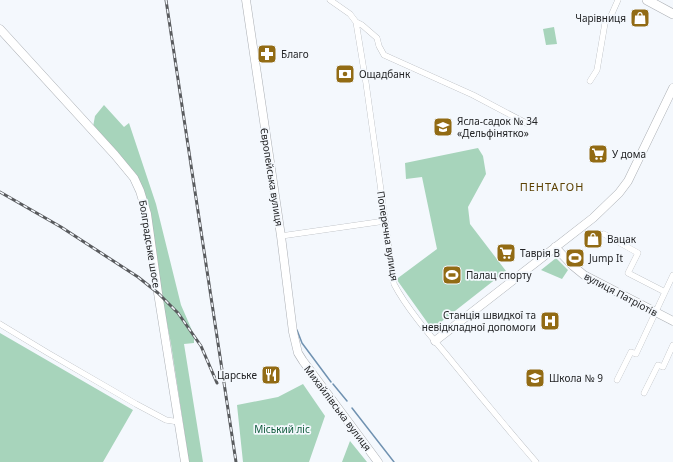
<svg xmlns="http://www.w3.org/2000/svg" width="673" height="462" font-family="'Noto Sans',sans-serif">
<rect width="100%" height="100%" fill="#f4f8fd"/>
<path fill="#a7d4bb" d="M 554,27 L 557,44 L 546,45 L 543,29 Z
M 104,105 L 124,127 L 129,123 L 156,204 L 181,305 L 194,335 L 194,343 L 184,344 L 203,462 L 189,462 L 171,344 L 162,297 L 148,205 L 93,127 L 95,116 Z
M 478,148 L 483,156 L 486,174 L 468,207 L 470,224 L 506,271 L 432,329 L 397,280 L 398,278 L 437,249 L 422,177 L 406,179 L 405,163 Z
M 556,258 L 568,270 L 562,279 L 541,270 Z
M 0,333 L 133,410 L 103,462 L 0,462 Z
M 303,384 L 325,416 L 309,462 L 243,462 L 237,405 L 278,397 Z
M 350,441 L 367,462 L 342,462 Z"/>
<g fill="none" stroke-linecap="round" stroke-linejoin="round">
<path stroke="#7092b1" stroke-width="1.5" d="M 297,330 L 302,343 L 331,382
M 333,384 L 347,401
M 352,408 L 394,462"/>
<defs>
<path id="street" d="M 330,0 L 350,14 L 356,22 L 366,83 L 394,284 C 406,307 428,333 445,353 C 475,390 505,426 536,462
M 356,22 L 362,25 L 377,38 L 379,46 L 384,55 L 473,95 L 526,123
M 590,81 L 597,70 L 605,23 L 610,18 L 618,0
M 604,234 L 638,253 L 628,273 L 665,292
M 281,236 L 385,221
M 0,324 L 48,353 L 136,404 L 166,420 L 179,422
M 617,380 L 631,352 L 636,354 L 673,275
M 644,393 L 658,365 L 663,367 L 673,345"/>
<path id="secondary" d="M 246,0 L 281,236 L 293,332 L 298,353 L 303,361 L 378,462
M 0,29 L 115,155 L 134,178 L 140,191 L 147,214 L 158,293 L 185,462
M 555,247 L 573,266 L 584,275 L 673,321
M 435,341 L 593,218 L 619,193 L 628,181 L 673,88"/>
<path id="primary" d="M 647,0 L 673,14"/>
</defs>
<use href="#street" stroke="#abafb4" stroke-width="6"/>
<use href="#secondary" stroke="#abafb4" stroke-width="9"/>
<use href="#primary" stroke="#abafb4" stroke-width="10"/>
<use href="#street" stroke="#fff" stroke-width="5.5"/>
<use href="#secondary" stroke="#fff" stroke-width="8"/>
<use href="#primary" stroke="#fff" stroke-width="9"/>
<defs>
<path id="rail" d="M 166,0 L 236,462
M 0,192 L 61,227 L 138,277 L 158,293 L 178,313 L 201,346 L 217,383"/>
</defs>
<use href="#rail" stroke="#595b5e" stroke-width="3"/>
<use href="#rail" stroke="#f4f8fd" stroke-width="1.5" stroke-dasharray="4.5" stroke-linecap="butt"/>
</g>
<defs>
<symbol id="shop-square" viewBox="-11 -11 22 22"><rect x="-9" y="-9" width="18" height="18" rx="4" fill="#926b14" stroke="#f4f8fd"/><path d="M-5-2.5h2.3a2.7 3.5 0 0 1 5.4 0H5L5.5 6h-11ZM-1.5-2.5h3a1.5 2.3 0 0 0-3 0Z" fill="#fff"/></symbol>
<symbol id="pharmacy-square" viewBox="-11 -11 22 22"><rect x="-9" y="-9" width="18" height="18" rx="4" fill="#926b14" stroke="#f4f8fd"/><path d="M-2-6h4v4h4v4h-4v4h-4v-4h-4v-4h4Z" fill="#fff"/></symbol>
<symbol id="bank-square" viewBox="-11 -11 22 22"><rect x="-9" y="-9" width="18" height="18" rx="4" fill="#926b14" stroke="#f4f8fd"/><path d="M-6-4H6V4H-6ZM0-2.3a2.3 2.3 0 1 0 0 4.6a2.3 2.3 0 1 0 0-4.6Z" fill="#fff"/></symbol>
<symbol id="school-square" viewBox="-11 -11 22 22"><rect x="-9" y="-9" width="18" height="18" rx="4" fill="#926b14" stroke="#f4f8fd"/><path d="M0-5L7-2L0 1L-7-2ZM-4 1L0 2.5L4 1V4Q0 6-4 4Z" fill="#fff"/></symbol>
<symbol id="supermarket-square" viewBox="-11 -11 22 22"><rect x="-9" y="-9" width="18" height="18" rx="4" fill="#926b14" stroke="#f4f8fd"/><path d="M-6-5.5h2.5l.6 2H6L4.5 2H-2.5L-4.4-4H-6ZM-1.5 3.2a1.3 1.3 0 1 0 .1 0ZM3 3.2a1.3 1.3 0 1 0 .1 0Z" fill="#fff"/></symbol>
<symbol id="stadium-square" viewBox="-11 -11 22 22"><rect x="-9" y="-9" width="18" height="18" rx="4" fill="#926b14" stroke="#f4f8fd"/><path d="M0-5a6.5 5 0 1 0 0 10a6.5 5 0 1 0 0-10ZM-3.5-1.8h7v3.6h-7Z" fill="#fff"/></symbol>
<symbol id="hospital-square" viewBox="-11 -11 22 22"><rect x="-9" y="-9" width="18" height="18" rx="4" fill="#926b14" stroke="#f4f8fd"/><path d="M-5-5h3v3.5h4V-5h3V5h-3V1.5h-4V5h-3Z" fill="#fff"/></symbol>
<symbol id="restaurant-square" viewBox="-11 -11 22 22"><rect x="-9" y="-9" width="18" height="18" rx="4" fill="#926b14" stroke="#f4f8fd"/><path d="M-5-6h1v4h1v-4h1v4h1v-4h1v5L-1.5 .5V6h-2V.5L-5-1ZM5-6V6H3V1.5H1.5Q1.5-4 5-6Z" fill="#fff"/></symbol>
</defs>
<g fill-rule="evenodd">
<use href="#shop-square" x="629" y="7" width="22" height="22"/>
<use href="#pharmacy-square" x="256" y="43" width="22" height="22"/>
<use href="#bank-square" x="334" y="63" width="22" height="22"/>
<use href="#school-square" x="432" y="116" width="22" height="22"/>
<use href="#supermarket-square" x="587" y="143" width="22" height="22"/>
<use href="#shop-square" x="582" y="228" width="22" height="22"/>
<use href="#supermarket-square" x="495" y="242" width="22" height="22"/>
<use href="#stadium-square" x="564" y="247" width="22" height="22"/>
<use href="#stadium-square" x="441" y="264" width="22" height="22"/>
<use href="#hospital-square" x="539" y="310" width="22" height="22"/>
<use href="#restaurant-square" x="260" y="364" width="22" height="22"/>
<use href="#school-square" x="524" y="367" width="22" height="22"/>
</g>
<g text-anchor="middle" stroke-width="3.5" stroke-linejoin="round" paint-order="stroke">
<g font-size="10" fill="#232426" stroke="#f4f8fd" text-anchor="start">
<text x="626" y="22" text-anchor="end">Чарівниця</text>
<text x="281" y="58">Благо</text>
<text x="359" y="78">Ощадбанк</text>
<text x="457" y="125">Ясла-садок № 34<tspan x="457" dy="12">«Дельфінятко»</tspan></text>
<text x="612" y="158">У дома</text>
<text x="607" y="243">Вацак</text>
<text x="520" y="257">Таврія В</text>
<text x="589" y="262">Jump It</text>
<text x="466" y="279">Палац спорту</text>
<text x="536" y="319" text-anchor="end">Станція швидкої та<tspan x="536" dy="12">невідкладної допомоги</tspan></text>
<text x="257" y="379" text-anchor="end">Царське</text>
<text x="549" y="382">Школа № 9</text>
</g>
<g font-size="10" fill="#232426" stroke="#f4f8fd">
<text transform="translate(272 177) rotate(81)" y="4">Європейська вулиця</text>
<text transform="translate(388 236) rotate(81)" y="4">Поперечна вулиця</text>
<text transform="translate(150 244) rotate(81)" y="4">Болградське шосе</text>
<text transform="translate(621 294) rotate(28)" y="4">вулиця Патріотів</text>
<text transform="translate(338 408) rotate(53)" y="4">Михайлівська вулиця</text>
</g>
<g font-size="10" fill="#105b3c" stroke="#f4f8fd">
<text x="282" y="433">Міський ліс</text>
</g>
<g font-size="11" letter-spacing="1" fill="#5b4001" stroke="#f4f8fd">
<text x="552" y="191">ПЕНТАГОН</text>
</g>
</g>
</svg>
